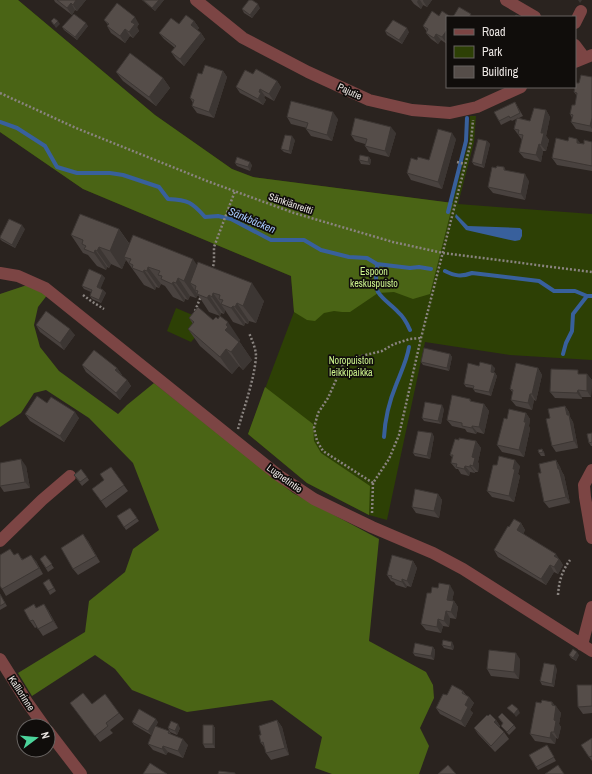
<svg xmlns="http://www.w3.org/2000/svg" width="592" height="774" font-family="'Archivo Narrow',sans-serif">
<rect width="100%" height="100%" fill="#2a231f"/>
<path fill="#2d4005" d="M 0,0 L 18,0 L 155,115 L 232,169 L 253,177 L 452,203 L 469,141 L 470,116 L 476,116 L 474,142 L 458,204 L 592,214 L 592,360 L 510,355 L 425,342 L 387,520 L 369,515 L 307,483 L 248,434 L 294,312 L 291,276 L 83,189 L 0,132 Z
M 176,308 L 209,322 L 191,342 L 167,331 Z"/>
<path fill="#4a6415" d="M 0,0 L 18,0 L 155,115 L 232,169 L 253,177 L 453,203 L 430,294 L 413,299 L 394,292 L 378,293 L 350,312 L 342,312 L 334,311 L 324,313 L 315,321 L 307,320 L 294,312 L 291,276 L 83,189 L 0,132 Z
M 27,285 L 48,294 L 38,307 L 34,325 L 40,347 L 59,371 L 118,414 L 127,405 L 154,383 L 293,493 L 379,539 L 369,641 L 426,672 L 433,685 L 434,698 L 420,728 L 429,746 L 419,774 L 332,774 L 315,768 L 322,737 L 272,700 L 187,712 L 132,690 L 115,669 L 95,655 L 32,696 L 18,673 L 85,632 L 89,601 L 125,572 L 133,549 L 159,530 L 133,463 L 89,418 L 46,390 L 34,393 L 21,413 L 0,427 L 0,294 Z
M 265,387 L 313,424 L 314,441 L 321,453 L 370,486 L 369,515 L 307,483 L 248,434 Z"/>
<path fill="#38609c" d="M 456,214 L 468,226 L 520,228 L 522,230 L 522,236 L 520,240 L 515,241 L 466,230 L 455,217 Z"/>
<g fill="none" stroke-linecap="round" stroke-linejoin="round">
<path stroke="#38609c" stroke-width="4" d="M 0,122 L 17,128 L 45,146 L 57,167 L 77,173 L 110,173 L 123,175 L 159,187 L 168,199 C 188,200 192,202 205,217 L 218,216 L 231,219 L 271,240 L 304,240 L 321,250 L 349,257 L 367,258 L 377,264 L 410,268 L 419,267 L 431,269
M 448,212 L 466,141 L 467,118
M 377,264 C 377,272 374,284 378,292 C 383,300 392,305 398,312 C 404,317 407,323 410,330
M 445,271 C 455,276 461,277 472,273 L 539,281 L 554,291 L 575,291 L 587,296 L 592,296
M 563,354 L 566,343 L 572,331 L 573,314 L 587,296
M 384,437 C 385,419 389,402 396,385 C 401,372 407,360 409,347"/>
<path stroke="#8a8480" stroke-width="2.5" stroke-dasharray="2 2" stroke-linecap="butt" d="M 0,93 L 76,128 L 207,181 L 294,213 L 393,242 L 443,253 L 592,272
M 457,162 L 465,164
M 212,270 L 214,263 L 214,247 L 235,191
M 83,295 L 91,301 L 104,309
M 195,311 L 201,296
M 238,429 C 244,408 255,377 256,356 C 256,349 252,340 249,333
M 373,483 L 323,451 L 317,441 L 314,428 L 318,413 L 328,398 L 344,362 L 349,359 L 382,351 L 394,344 L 410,339 L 421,338
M 372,513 L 373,483 L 389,459 L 399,435 L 421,338 L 471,142 L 473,120
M 558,595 C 559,581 562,571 570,560"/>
<path stroke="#7c4544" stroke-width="12" d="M 196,0 L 243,38 L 308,72 L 369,100 L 412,110 L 450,113 L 477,107 L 521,87
M 506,0 L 535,17
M 575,23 L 581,11
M 575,45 L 584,57
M 575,62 L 592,55
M 0,273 L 18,276 L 45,288 L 278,475 L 314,499 L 372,527 L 433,553 L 463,569 L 592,651
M 592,470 L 584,485 L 585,497 L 592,538
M 0,541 L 42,500 L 70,476
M 582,645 L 592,607
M 0,659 L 27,702 L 44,726
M 48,731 L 81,774"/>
</g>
<path fill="#49423f" d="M 54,0 L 86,0 L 77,11 L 75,10 L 72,15 L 55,2 Z
M 142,0 L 164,0 L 155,11 Z
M 411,0 L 432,0 L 427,7 L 423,5 L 421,9 L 414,4 Z
M 260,8 L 252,18 L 244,13 L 242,9 Z
M 439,16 L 447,17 L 447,44 L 441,40 L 438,44 L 431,39 L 426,33 L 427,32 L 423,26 Z
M 104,20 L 139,24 L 137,27 L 139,31 L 133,38 L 130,36 L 125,43 L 111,33 L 107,26 L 108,25 Z
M 194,21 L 199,28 L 197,30 L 201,33 L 205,39 L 184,66 L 176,59 L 171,52 L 175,48 L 164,39 L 159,33 L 179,24 Z
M 88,26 L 77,40 L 64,30 L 62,27 Z
M 385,31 L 409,32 L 402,44 L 387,35 Z
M 223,71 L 227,77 L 214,118 L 197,113 L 192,106 L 193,103 L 190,98 L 202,74 Z
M 116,72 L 163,78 L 170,88 L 156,106 L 123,81 Z
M 253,74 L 277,81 L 281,87 L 274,101 L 265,96 L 264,97 L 266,100 L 263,105 L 240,93 L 236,87 Z
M 592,77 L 592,132 L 576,129 L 571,122 L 572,118 L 570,114 L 575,105 L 577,96 L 574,92 L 579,83 Z
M 515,102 L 523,116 L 519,118 L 530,121 L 546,110 L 550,117 L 546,136 L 549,140 L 546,151 L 543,151 L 541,162 L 524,158 L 519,152 L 522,140 L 514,129 L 516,119 L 512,121 L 511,120 L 501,125 L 499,121 Z
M 287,117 L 338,119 L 332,141 L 311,136 L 306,129 L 307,128 L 291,124 Z
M 396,133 L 389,157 L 369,152 L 365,146 L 365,144 L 355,141 L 351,135 Z
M 456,139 L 442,189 L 411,180 L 407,173 L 429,160 Z
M 295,140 L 291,154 L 284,152 L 281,149 Z
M 487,141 L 490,144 L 484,168 L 474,165 L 472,162 Z
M 592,142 L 592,171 L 557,165 L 552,158 L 580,143 L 584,144 Z
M 369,157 L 371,160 L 370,165 L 361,164 L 359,160 Z
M 235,163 L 252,165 L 250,171 L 237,166 Z
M 504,167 L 506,171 L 529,181 L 525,200 L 493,193 L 488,187 L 496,168 Z
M 25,229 L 15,248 L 2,241 L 0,239 L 0,238 Z
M 119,229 L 129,243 L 197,265 L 264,301 L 256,323 L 249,321 L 248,324 L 245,323 L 244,326 L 233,322 L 225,310 L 224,314 L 221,313 L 220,316 L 209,312 L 198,295 L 196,298 L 190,296 L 188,300 L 185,299 L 184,302 L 173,297 L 165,286 L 161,284 L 159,288 L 156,287 L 155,290 L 144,285 L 126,260 L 122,269 L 111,264 L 109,268 L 107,267 L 106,270 L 97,266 L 88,255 L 83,253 L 71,235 Z
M 102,275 L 105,278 L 100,288 L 103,290 L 106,293 L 101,303 L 92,299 L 90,296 L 91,292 L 84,289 L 82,286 Z
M 189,318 L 213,320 L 240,340 L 239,341 L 252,360 L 243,370 L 239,366 L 232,374 L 200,346 L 188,329 L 193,324 Z
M 36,325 L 75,335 L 64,350 L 40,332 Z
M 450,354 L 452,357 L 449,371 L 423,365 L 421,362 Z
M 82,365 L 117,368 L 122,375 L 121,375 L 127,380 L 131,386 L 120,400 L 86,372 Z
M 479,366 L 495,368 L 494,372 L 495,373 L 497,376 L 491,396 L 475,392 L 473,388 L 466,387 L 464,384 Z
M 538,368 L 542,375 L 536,401 L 534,400 L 532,410 L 516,406 L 511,400 L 513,393 L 510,389 Z
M 581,374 L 587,374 L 592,380 L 591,397 L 582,397 L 582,399 L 555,398 L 550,392 Z
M 470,399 L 472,402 L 484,404 L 489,411 L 484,434 L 477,432 L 476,434 L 467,432 L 465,429 L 452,426 L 447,420 Z
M 47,403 L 79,418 L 64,442 L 30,421 L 25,414 Z
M 565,406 L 569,412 L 570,417 L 573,422 L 578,448 L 556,452 L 552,446 L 550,418 Z
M 444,409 L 441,424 L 424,421 L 422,418 Z
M 526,413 L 530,419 L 529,426 L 530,429 L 524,457 L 502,452 L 497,445 L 507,419 Z
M 432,433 L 434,437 L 430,459 L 415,456 L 413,453 Z
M 592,433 L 592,446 L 591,446 L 589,443 Z
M 459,440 L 476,441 L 481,448 L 478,462 L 479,464 L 478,472 L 475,472 L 475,473 L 470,472 L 469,476 L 461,474 L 458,469 L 456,469 L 451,463 L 452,457 L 450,455 Z
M 542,449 L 544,452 L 545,456 L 541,456 L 539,453 Z
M 556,460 L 560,467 L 562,472 L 564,475 L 570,503 L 549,508 L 544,502 L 541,473 Z
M 497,465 L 520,466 L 518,474 L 520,476 L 514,502 L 492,497 L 487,491 Z
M 26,466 L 30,488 L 4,492 L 0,486 Z
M 111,467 L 128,491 L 106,508 L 92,489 L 104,480 Z
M 87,477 L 89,480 L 82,486 L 76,478 Z
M 438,494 L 442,500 L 439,518 L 416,513 L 412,507 Z
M 130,508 L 139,521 L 126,530 L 117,516 Z
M 521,523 L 525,530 L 523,534 L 560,560 L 563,565 L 558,574 L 554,572 L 546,585 L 498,557 L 494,550 L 509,527 Z
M 88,541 L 100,562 L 78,575 L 73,569 Z
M 14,555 L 23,559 L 36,561 L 43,574 L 6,596 L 2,589 Z
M 45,555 L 54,568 L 48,572 L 40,559 Z
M 413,561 L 417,568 L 411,587 L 407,586 L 406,588 L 396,585 L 394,582 L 391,581 L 387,575 Z
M 49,579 L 56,591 L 50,595 L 48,591 Z
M 454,592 L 452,601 L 454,601 L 458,607 L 456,619 L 450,618 L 449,627 L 443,626 L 441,633 L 426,630 L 421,624 L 431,593 Z
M 0,594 L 7,606 L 0,610 Z
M 36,608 L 48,610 L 58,628 L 43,636 L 37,627 L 35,628 L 30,621 Z
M 442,645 L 454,646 L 453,650 L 444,648 Z
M 433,647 L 435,650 L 434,660 L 415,656 L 413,653 Z
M 569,655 L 579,655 L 576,661 L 571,658 Z
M 520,659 L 519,679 L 491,676 L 487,669 Z
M 557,669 L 554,687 L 542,685 L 540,681 Z
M 592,685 L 592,713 L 583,714 L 578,707 Z
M 463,691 L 466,695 L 469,697 L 474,703 L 470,710 L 473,713 L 465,727 L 440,714 L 436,708 L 447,695 Z
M 552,702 L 561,713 L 559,724 L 561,727 L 558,739 L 556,738 L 555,744 L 535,741 L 530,734 L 541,703 Z
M 70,703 L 92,704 L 119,713 L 124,719 L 110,730 L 113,733 L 100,742 Z
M 488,716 L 496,720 L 500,726 L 499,727 L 504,732 L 509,739 L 495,752 L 478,734 L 474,728 Z
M 498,717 L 514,725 L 516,728 L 509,735 L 501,726 L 503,724 Z
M 277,720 L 282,727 L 289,755 L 271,760 L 266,753 L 265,748 L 261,743 L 261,735 Z
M 132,722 L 158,722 L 156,726 L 169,731 L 171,734 L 188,745 L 183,758 L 168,752 L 166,755 L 153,750 L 148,744 L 154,729 L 151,735 L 134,725 Z
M 213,725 L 215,728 L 215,748 L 205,748 L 203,744 Z
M 168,728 L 180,728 L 177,735 L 170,732 Z
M 592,738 L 592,761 L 589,757 Z
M 547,745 L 556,761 L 538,770 L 536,767 Z"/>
<path fill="#3c3633" d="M 76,0 L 86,0 L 77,11 L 73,5 Z
M 159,0 L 164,0 L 155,11 L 152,8 Z
M 418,0 L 420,0 L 423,5 L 421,9 L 417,2 Z
M 423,0 L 432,0 L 427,7 L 423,1 Z
M 578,0 L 582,0 L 580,3 Z
M 71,3 L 75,10 L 72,15 L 67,8 Z
M 258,4 L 260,8 L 252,18 L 250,15 Z
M 135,17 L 139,24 L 137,27 L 139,31 L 133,38 L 129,32 L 131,22 Z
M 58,21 L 60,24 L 56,28 L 54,25 Z
M 194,21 L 199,28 L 196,31 L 191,25 Z
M 86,23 L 88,26 L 77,40 L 75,37 Z
M 407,28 L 409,32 L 402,44 L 399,40 Z
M 125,29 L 130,36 L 125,43 L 120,36 Z
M 447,30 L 447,44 L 442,37 Z
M 201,33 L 205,39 L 184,66 L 180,59 Z
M 436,34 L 441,40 L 438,44 L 434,38 Z
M 223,71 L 227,77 L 214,118 L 209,112 Z
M 163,78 L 170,88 L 156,106 L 149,97 Z
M 277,81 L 281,87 L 274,101 L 269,94 Z
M 260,89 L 265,96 L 264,97 L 266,100 L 263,105 L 258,99 L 259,92 Z
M 546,110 L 550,117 L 546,136 L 549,140 L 546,151 L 541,145 L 541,133 Z
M 333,112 L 338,119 L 332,141 L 327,135 Z
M 592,118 L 592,129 L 590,126 Z
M 391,127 L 396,133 L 389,157 L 385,151 Z
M 452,133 L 456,139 L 442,189 L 438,182 Z
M 292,136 L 295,140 L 291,154 L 289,151 Z
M 577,139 L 582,145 L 577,143 Z
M 487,141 L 490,144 L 484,168 L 482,165 Z
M 539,144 L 543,151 L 541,162 L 536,155 Z
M 369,157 L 371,160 L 370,165 L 368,162 Z
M 250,162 L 252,165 L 250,171 L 248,167 Z
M 525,174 L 529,181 L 525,200 L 521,194 Z
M 22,225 L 25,229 L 15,248 L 12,245 Z
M 119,229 L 131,247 L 124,257 L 126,260 L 122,269 L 110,251 Z
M 99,247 L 111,264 L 109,268 L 97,251 Z
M 95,250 L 107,267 L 106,270 L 94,253 Z
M 193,259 L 205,277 L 196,286 L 190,283 L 198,295 L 196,298 L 184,281 Z
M 148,267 L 161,284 L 159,288 L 147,271 Z
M 144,270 L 156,287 L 155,290 L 143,272 Z
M 102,275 L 105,278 L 100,290 L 97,287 Z
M 178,278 L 190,296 L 188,300 L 176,283 Z
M 173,282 L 185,299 L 184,302 L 172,284 Z
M 252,283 L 264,301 L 256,323 L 243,306 Z
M 103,290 L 106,293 L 101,303 L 99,300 Z
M 213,293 L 225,310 L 224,314 L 212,297 Z
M 209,295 L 221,313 L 220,316 L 207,298 Z
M 237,303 L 249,321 L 248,324 L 235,307 Z
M 233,306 L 245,323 L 244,326 L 231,308 Z
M 228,322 L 240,340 L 239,341 L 252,360 L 243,370 L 231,352 L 225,330 L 226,325 Z
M 70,329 L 75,335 L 64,350 L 60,343 Z
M 226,349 L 239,366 L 232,374 L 220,357 Z
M 450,354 L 452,357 L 449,371 L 447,368 Z
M 492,365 L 495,368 L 493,375 L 491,372 Z
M 117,368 L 122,375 L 120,377 L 115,370 Z
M 538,368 L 542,375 L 536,401 L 532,394 Z
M 495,373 L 497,376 L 491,396 L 489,392 Z
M 587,374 L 592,380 L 591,397 L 587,391 Z
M 127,380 L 131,386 L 120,400 L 116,393 Z
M 578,390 L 582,397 L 582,399 L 577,393 Z
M 530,394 L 534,400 L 532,410 L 528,403 Z
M 484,404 L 489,411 L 484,434 L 479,427 Z
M 442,405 L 444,409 L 441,424 L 438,421 Z
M 565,406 L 569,412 L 570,417 L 573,422 L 578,448 L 574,441 Z
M 75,412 L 79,418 L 64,442 L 60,436 Z
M 526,413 L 530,419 L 529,426 L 530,429 L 524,457 L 519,450 L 524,422 Z
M 472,426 L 477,432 L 476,434 L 472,428 Z
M 432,433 L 434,437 L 430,459 L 427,456 Z
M 476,441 L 481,448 L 478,462 L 479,464 L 478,472 L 473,466 L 472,457 Z
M 542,449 L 544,452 L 545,456 L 543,452 Z
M 21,459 L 26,466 L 30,488 L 25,482 Z
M 515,460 L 520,466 L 518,474 L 520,476 L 514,502 L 509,496 L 513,469 Z
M 556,460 L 560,467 L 562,472 L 564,475 L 570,503 L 566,497 Z
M 470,465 L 475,472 L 475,473 L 470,467 Z
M 465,466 L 470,472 L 469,476 L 464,469 Z
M 438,494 L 442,500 L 439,518 L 434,511 Z
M 521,523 L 525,530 L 522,537 L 517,530 Z
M 83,534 L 88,541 L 100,562 L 96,556 Z
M 556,554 L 563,565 L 558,574 L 554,567 L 554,556 Z
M 31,555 L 36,561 L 43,574 L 39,568 Z
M 413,561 L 417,568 L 411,587 L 407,581 Z
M 550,565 L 554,572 L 546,585 L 541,579 Z
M 402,579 L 407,586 L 406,588 L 402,582 Z
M 450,585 L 454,592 L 451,606 L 447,600 Z
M 454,601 L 458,607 L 456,619 L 451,612 Z
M 44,604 L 48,610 L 58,628 L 53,621 Z
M 446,611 L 450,618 L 449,627 L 444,621 Z
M 438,619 L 443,626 L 441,633 L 437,627 Z
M 452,642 L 454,646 L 453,650 L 451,647 Z
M 433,647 L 435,650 L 434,660 L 431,656 Z
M 577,652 L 579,655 L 576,661 L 573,658 Z
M 516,653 L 520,659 L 519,679 L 514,672 Z
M 555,665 L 557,669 L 554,687 L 552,684 Z
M 469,697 L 474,703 L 470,710 L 473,713 L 465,727 L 461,721 L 465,705 Z
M 552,702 L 556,708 L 556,706 L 561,713 L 559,724 L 561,727 L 558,739 L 554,732 L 554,720 L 552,705 Z
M 518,709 L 520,713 L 516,717 L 514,714 Z
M 156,719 L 158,722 L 151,735 L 148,731 Z
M 277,720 L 282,727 L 289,755 L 285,748 Z
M 496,720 L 500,726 L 498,728 L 494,722 Z
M 178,724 L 180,728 L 177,735 L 175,731 Z
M 213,725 L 215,728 L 215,748 L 213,744 Z
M 551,732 L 556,738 L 555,744 L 550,738 Z
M 183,739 L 188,745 L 183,758 L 178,751 Z
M 163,746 L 168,752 L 166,755 L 162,749 Z"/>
<path fill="#554d49" stroke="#3c3633" d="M 57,0 L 76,0 L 73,5 L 71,3 L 67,8 Z
M 143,0 L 159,0 L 152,8 Z
M 249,0 L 252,0 L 258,4 L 250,15 L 242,9 Z
M 117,3 L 135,17 L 131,22 L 135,24 L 129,32 L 125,29 L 120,36 L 107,26 L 109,24 L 104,20 Z
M 459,7 L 471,14 L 469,17 L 453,17 Z
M 432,11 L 439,16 L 442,11 L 451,17 L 447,17 L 447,30 L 442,37 L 436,34 L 434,38 L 426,33 L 428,29 L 423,26 Z
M 74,14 L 86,23 L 75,37 L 62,27 Z
M 186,15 L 194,21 L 191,25 L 201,33 L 180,59 L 171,52 L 176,46 L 159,33 L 171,18 L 179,24 Z
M 516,15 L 520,17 L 514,17 Z
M 54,18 L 58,21 L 54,25 L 51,21 Z
M 393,20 L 407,28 L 399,40 L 385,31 Z
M 130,53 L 163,78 L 149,97 L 116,72 Z
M 205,65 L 223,71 L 209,112 L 192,106 L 194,100 L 190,98 L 198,73 L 202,74 Z
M 256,69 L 277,81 L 269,94 L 260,89 L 259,92 L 261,93 L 258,99 L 236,87 L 245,70 L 253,74 Z
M 581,75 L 592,77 L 592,118 L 590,126 L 571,122 L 573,115 L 570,114 L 572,105 L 575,105 L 577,93 L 574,92 L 576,83 L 579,83 Z
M 291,101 L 333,112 L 327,135 L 306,129 L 308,123 L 287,117 Z
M 515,102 L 520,113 L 510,118 L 509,116 L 499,121 L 494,112 Z
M 534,108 L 546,110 L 541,133 L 544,133 L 541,145 L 539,144 L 536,155 L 519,152 L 523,135 L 518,134 L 519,130 L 514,129 L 517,118 L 530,121 Z
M 355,118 L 391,127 L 385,151 L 365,146 L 367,139 L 351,135 Z
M 438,129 L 452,133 L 438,182 L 407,173 L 411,158 L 417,160 L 418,157 L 429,160 Z
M 285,135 L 292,136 L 289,151 L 281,149 Z
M 569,137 L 577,139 L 577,143 L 584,144 L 584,140 L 592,142 L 592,166 L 552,158 L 556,138 L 568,141 Z
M 478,139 L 487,141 L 482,165 L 472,162 Z
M 360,155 L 369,157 L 368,162 L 359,160 Z
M 237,157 L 250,162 L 248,167 L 235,163 Z
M 497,166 L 504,167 L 504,170 L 525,174 L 521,194 L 488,187 L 492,167 L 496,168 Z
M 80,214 L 119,229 L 110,251 L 99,247 L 97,251 L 95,250 L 94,253 L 84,249 L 86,246 L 82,244 L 83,240 L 71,235 Z
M 9,219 L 22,225 L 12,245 L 0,238 L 0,237 Z
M 133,235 L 193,259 L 184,281 L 178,278 L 176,283 L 173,282 L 172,284 L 161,279 L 162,276 L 158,275 L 160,271 L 148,267 L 147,271 L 144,270 L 143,272 L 132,268 L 133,265 L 129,263 L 131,259 L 124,257 Z
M 198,262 L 252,283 L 243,306 L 237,303 L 235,307 L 233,306 L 231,308 L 221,304 L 223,300 L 219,299 L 220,295 L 213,293 L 212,297 L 209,295 L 207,298 L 197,294 L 198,291 L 195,290 L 196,286 L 190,283 Z
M 89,269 L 102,275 L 97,287 L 103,290 L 99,300 L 90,296 L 92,290 L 82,286 Z
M 198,307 L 213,320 L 216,317 L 218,319 L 220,316 L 228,322 L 226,325 L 228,327 L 225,330 L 239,342 L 231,352 L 226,349 L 220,357 L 188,329 L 194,322 L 189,318 Z
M 46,311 L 70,329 L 60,343 L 36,325 Z
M 424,348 L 450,354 L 447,368 L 421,362 Z
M 94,350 L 117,368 L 115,370 L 127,380 L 116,393 L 82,365 Z
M 480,362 L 492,365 L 491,372 L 495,373 L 489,392 L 473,389 L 474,386 L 464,384 L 468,363 L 479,366 Z
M 516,363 L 538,368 L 532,394 L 530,394 L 528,403 L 511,400 L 513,390 L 510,389 Z
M 551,369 L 578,370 L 578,374 L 587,374 L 587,391 L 578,390 L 577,393 L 550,392 Z
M 452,395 L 470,399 L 470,401 L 484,404 L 479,427 L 472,426 L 472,428 L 462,426 L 462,423 L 447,420 Z
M 37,396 L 47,403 L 51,397 L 75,412 L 60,436 L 25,414 Z
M 425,402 L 442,405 L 438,421 L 422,418 Z
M 565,406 L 567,415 L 569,415 L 574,441 L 552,446 L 546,419 L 550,418 L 548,409 Z
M 509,409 L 526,413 L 524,422 L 526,422 L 519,450 L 497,445 L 504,418 L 507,419 Z
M 418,431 L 432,433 L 427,456 L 413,453 Z
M 592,433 L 592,442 L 589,443 L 587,434 Z
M 459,438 L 476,441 L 472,457 L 475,458 L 473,466 L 470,465 L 470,467 L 465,466 L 464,469 L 456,467 L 457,464 L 451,463 L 453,455 L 450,455 L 455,439 L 459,440 Z
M 542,449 L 543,452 L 539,453 L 538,450 Z
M 499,456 L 515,460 L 513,469 L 515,469 L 509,496 L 487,491 L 493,465 L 497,465 Z
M 21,459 L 25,482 L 0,486 L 0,463 Z
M 556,460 L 558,469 L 559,469 L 566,497 L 544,502 L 538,473 L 541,473 L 539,464 Z
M 111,467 L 124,485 L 101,501 L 92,489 L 104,480 L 100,474 Z
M 81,469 L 87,477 L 80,482 L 74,475 Z
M 415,489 L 438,494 L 434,511 L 412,507 Z
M 130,508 L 137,518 L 124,527 L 117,516 Z
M 514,519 L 521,523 L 517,530 L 556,554 L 554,556 L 559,559 L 554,567 L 550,565 L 541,579 L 494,550 L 508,526 L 509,527 Z
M 83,534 L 96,556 L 73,569 L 61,548 Z
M 10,549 L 14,555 L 18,553 L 22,560 L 31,555 L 39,568 L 2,589 L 0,586 L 0,555 Z
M 45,555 L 52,564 L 46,568 L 40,559 Z
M 392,555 L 413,561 L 407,581 L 402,579 L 402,582 L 391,578 L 392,576 L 387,575 Z
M 49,579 L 54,588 L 48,591 L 43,583 Z
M 439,583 L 450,585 L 447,600 L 454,601 L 451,612 L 446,611 L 444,621 L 438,619 L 437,627 L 421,624 L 427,593 L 431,593 L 432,587 L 438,588 Z
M 0,594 L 5,603 L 0,606 Z
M 34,604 L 36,608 L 44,604 L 53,621 L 38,629 L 33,620 L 30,621 L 24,610 Z
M 443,640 L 452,642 L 451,647 L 442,645 Z
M 415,643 L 433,647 L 431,656 L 413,653 Z
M 573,649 L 577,652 L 573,658 L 569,655 Z
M 489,650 L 516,653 L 514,672 L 487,669 Z
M 544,663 L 555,665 L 552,684 L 540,681 Z
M 452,685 L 463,691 L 462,693 L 469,697 L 465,705 L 468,707 L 461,721 L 436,708 L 443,694 L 447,695 Z
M 577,685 L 592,685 L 592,706 L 578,707 Z
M 83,693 L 92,704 L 105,694 L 119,713 L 106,723 L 108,726 L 95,736 L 70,703 Z
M 542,700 L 552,702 L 552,705 L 556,706 L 554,720 L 556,721 L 554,732 L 551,732 L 550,738 L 530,734 L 536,702 L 541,703 Z
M 512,704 L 518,709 L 514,714 L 507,708 Z
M 139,709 L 156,719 L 148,731 L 132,722 Z
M 502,713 L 514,725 L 507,732 L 501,726 L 503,723 L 498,717 Z
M 490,714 L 496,720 L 494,722 L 504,732 L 491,746 L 474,728 L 487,715 L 488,716 Z
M 277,720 L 285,748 L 266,753 L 263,742 L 261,743 L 259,735 L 261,735 L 259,726 Z
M 171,721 L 178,724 L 175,731 L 168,728 Z
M 203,725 L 213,725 L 213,744 L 203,744 Z
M 155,726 L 169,731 L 168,733 L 183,739 L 178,751 L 163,746 L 162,749 L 148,744 Z
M 592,738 L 592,757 L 592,756 L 589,757 L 581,745 Z
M 547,745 L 554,757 L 536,767 L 529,755 Z
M 150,763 L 167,774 L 143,774 Z
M 448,765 L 456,774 L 438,774 Z
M 558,765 L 564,774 L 545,774 Z
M 219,771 L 235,773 L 235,774 L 218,774 Z"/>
<g text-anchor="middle" stroke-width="3.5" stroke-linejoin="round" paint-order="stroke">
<g font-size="10" fill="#eae5e2" stroke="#100d0b">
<text transform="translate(350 91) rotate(25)" y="4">Pajutie</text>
<text transform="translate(291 203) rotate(19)" y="4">Sänkiänreitti</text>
<text transform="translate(285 478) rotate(36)" y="4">Lugnetintie</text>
<text transform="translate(22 693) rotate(57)" y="4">Kalliorinne</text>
</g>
<g font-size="10" fill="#ccf48d" stroke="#100d0b">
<text x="374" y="275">Espoon<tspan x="374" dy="12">keskuspuisto</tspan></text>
<text x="351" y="364">Noropuiston<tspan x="351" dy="12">leikkipaikka</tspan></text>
</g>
<g font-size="11" font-style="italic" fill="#a7cafe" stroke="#100d0b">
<text transform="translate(252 220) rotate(23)" y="4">Sänkbäcken</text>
</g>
</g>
<rect x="446" y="16" width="130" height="72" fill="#100d0b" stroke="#676361"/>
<rect x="454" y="29" width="20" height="6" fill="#7c4544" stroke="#676361"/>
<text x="482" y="36" font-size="12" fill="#eae5e2">Road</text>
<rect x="454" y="46" width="20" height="12" fill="#2d4005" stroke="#676361"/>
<text x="482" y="56" font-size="12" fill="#eae5e2">Park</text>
<rect x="454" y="66" width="20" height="12" fill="#554d49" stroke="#676361"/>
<text x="482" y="76" font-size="12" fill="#eae5e2">Building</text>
<g transform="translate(36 738) rotate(74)"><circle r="19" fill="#100d0b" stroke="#676361"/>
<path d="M0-3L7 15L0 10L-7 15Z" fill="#4bd49b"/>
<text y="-6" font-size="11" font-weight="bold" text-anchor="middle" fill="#eae5e2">N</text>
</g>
</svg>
